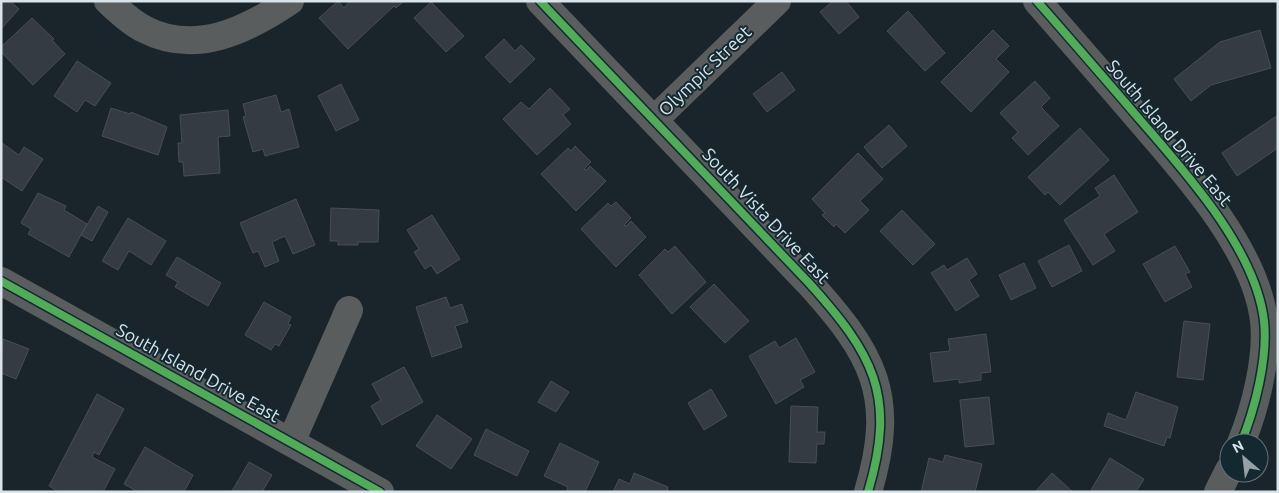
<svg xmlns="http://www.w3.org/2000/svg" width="1279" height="493" font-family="Ubuntu,sans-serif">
<rect width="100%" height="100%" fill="#1a252b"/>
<path fill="#343b41" stroke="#474e54" d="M 1,1 L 10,1 L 19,9 L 1,29 Z
M 338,1 L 344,8 L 350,1 L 404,1 L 396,8 L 394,6 L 348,49 L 319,18 Z
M 833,1 L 846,1 L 859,17 L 839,34 L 820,12 Z
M 431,2 L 464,36 L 446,52 L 414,18 Z
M 908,11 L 945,53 L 925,71 L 887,31 Z
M 32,18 L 54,39 L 52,40 L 65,54 L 33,85 L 1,52 L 1,47 Z
M 993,30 L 1009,46 L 996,59 L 1009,72 L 971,112 L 941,82 Z
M 1260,30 L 1271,68 L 1211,85 L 1191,101 L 1174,79 L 1220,42 Z
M 504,39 L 515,51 L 521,45 L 535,59 L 510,83 L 485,57 Z
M 77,61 L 111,83 L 95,106 L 85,100 L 77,112 L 54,96 Z
M 782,72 L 795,90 L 767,112 L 753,94 Z
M 1035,81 L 1050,98 L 1041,107 L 1059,126 L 1028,155 L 1012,138 L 1018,132 L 1000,113 Z
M 341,84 L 359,120 L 336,131 L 318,96 Z
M 550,88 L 570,109 L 563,115 L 571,124 L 537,155 L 503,119 L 521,102 L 529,109 Z
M 276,95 L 281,112 L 289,109 L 299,147 L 265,156 L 263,149 L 253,152 L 243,117 L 246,116 L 243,104 Z
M 111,108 L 130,114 L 131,112 L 167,127 L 158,155 L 102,136 Z
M 228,110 L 230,136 L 218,137 L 220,173 L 184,176 L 183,162 L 179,162 L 178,143 L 182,143 L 180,115 Z
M 1278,115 L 1278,148 L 1237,176 L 1222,153 Z
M 889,125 L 907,146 L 882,168 L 864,147 Z
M 1080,128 L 1109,160 L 1060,205 L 1048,192 L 1045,195 L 1028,177 Z
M 2,143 L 19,155 L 24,147 L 43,159 L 22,191 L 1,177 Z
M 575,146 L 591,162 L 584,169 L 586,170 L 590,166 L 606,181 L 576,211 L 541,174 L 568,148 L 571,151 Z
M 858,153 L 883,179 L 860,201 L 869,210 L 845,233 L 836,224 L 834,227 L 822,215 L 825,213 L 812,199 Z
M 1114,175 L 1138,212 L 1104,234 L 1115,251 L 1093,265 L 1064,220 L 1100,196 L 1095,188 Z
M 38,193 L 66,206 L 64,210 L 87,224 L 69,257 L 28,234 L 31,229 L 21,223 Z
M 296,199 L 315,245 L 293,254 L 285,236 L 272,242 L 279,261 L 265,267 L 258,251 L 253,253 L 240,223 Z
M 616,202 L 631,218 L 624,225 L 626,226 L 631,221 L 646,237 L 616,267 L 581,229 L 608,203 L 611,206 Z
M 98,206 L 108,212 L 92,241 L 81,235 Z
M 331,208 L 379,210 L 378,242 L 358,242 L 358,245 L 338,245 L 338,241 L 330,241 Z
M 902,210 L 935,244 L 913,265 L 880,231 Z
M 432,215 L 460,259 L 437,274 L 431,265 L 425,269 L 414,252 L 419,249 L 407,230 Z
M 128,218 L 166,241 L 151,265 L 129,251 L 118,270 L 102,261 Z
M 1069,245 L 1082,271 L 1052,287 L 1038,261 Z
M 675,246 L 706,282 L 672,314 L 639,275 L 665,249 L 668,252 Z
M 1175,246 L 1190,272 L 1185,274 L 1192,287 L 1165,302 L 1143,264 Z
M 177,257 L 221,283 L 208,306 L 175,287 L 178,282 L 166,275 Z
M 967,258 L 977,274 L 969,280 L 979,296 L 956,311 L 931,273 L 944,265 L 947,270 Z
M 1024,263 L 1036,288 L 1011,300 L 999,275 Z
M 714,284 L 749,321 L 725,343 L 690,307 Z
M 446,297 L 450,308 L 462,304 L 468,322 L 455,326 L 462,347 L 432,357 L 416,307 Z
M 264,302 L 291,317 L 288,324 L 291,325 L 279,346 L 275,344 L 271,350 L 245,335 Z
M 1184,321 L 1210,324 L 1203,380 L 1177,377 Z
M 986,334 L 991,372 L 981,373 L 981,380 L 959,383 L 959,379 L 934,382 L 930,353 L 950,351 L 948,339 Z
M 796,338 L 815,372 L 800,380 L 804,387 L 776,404 L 749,356 L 775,341 L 779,348 Z
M 3,339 L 29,349 L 16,379 L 1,373 Z
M 404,367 L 423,402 L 382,425 L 371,406 L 381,400 L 372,384 Z
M 551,381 L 569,392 L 556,412 L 538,402 Z
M 711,389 L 727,416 L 704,430 L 688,403 Z
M 1136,392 L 1178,407 L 1170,438 L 1167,437 L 1164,446 L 1104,426 L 1108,413 L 1126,420 Z
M 97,394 L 124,409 L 99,455 L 94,452 L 92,457 L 115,469 L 103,492 L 59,492 L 49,486 Z
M 989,397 L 994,444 L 965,447 L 960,400 Z
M 791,406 L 818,407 L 817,432 L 825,432 L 824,444 L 817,444 L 816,463 L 789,462 Z
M 437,415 L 472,439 L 451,469 L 416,446 Z
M 486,429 L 529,451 L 517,476 L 474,455 Z
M 560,443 L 599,462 L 585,492 L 566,492 L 568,487 L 544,476 Z
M 145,447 L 193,475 L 184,492 L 138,492 L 124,484 Z
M 945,455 L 982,464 L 975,492 L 921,492 L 929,458 L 943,462 Z
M 1110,458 L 1144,479 L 1136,492 L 1094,492 L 1091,490 Z
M 249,462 L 272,475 L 262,492 L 232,491 Z
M 634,473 L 668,487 L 667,492 L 613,492 L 619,479 L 630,484 Z
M 1052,473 L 1073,492 L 1035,492 Z"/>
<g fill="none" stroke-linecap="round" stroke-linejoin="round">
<path stroke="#595d5e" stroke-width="28" d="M 108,1 C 119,11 130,22 144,29 C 195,56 247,30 290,1
M 540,1 L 809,283 C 873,354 897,395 868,492
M 1037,1 C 1072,41 1107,81 1141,121 C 1186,173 1256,250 1264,321 C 1268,358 1255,409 1241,443
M 654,120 L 777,1
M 1,281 L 380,492
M 291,442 L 349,310
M 1218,492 L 1229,470"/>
<defs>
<path id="cycleway" d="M 540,1 L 809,283 C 873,354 897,395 868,492
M 1037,1 C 1072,41 1107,81 1141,121 C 1186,173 1256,250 1264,321 C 1268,358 1255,409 1241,443
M 1,281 L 380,492"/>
</defs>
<use href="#cycleway" stroke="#142831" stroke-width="11"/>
<use href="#cycleway" stroke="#51ab58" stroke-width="8"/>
</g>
<g text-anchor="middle" stroke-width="4" stroke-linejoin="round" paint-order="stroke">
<g font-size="18" fill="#d8e4ea" stroke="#142831">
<text transform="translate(705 71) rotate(-44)" y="6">Olympic Street</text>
<text transform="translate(1169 133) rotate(50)" y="6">South Island Drive East</text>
<text transform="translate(766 216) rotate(47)" y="6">South Vista Drive East</text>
<text transform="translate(198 373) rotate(29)" y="6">South Island Drive East</text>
</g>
</g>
<rect width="1279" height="493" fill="none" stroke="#d8e4ea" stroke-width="5"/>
<g transform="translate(1244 458) rotate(332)"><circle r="24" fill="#142831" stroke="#62737b"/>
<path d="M0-4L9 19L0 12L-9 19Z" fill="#96a1a7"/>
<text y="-8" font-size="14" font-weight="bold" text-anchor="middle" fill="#d8e4ea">N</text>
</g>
</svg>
